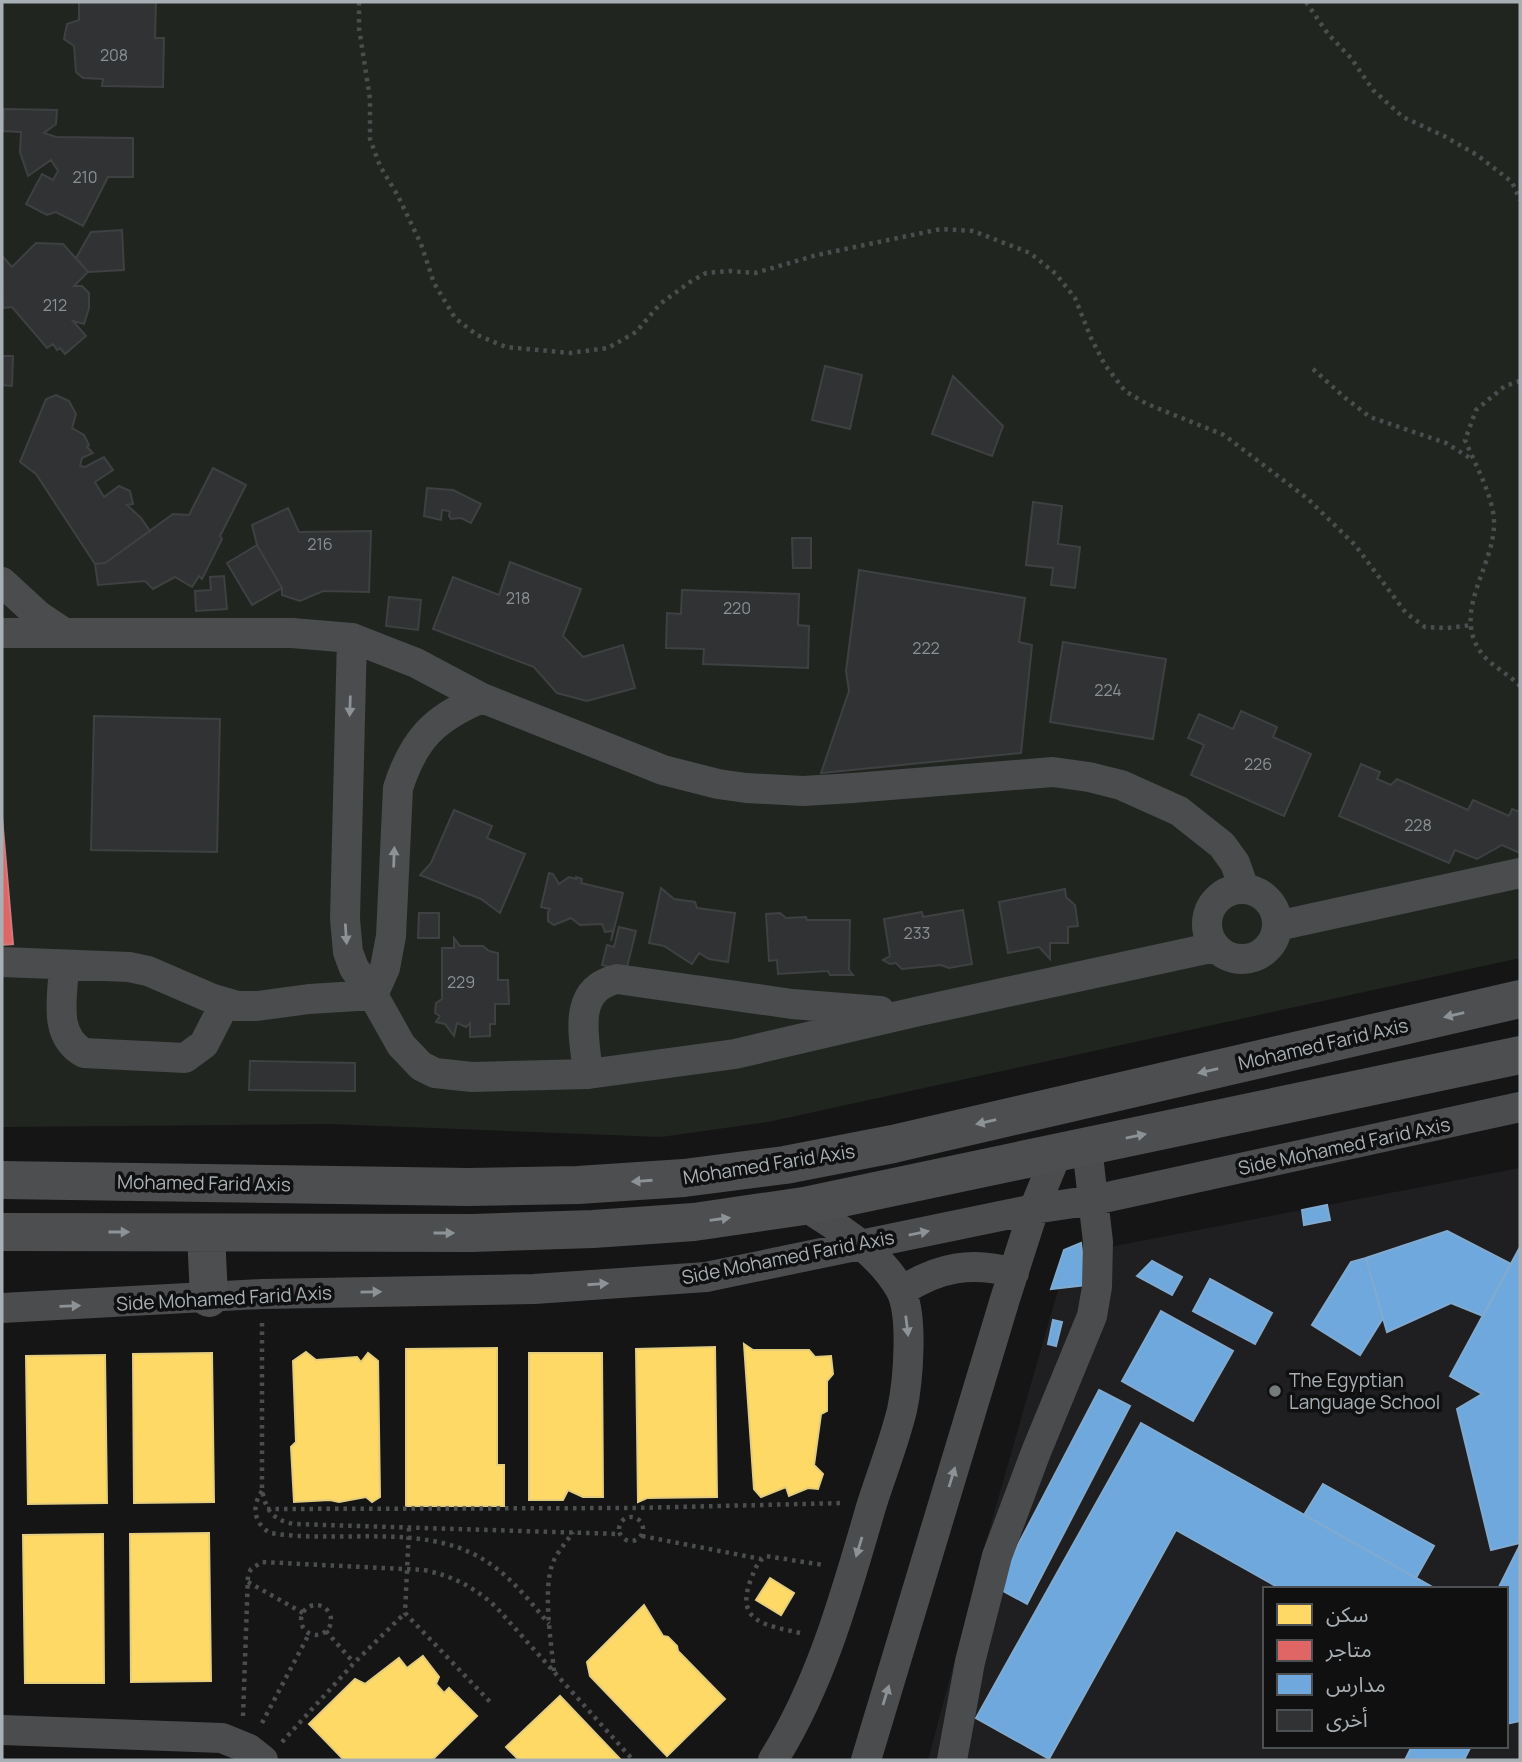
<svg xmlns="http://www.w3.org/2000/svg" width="1522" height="1762" font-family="Manrope,'Noto Sans Arabic',sans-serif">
<rect width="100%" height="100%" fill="#151516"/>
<path fill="#1f1f21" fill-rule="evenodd" d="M 1520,1168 L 1520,1760 L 928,1760 L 990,1527 L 1068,1255 ZM 1265,1589 L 1506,1589 L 1506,1746 L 1265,1746 Z"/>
<path fill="#212520" d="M 2,2 L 1520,2 L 1520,958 L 768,1122 L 661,1137 L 330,1124 L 2,1127 Z"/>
<path fill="#ffd966" stroke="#e5cd7e" stroke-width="2" d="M 744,1344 L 753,1350 L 809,1350 L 815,1357 L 831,1356 L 833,1374 L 827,1381 L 827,1411 L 821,1414 L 814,1465 L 823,1474 L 818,1489 L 808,1488 L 789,1496 L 786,1487 L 761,1497 L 754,1489 Z
M 715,1347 L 717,1497 L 647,1498 L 638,1502 L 636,1349 Z
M 497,1348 L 497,1465 L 504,1465 L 504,1506 L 406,1506 L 406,1349 Z
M 306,1352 L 316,1360 L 357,1357 L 361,1362 L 368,1353 L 378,1361 L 380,1497 L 372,1502 L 366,1497 L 339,1502 L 330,1500 L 294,1502 L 291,1447 L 296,1442 L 293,1361 Z
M 212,1353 L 214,1502 L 134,1503 L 133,1354 Z
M 529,1353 L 602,1353 L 603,1497 L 583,1497 L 568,1490 L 563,1500 L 529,1500 Z
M 105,1355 L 107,1503 L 28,1504 L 26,1356 Z
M 209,1533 L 211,1681 L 131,1682 L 130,1534 Z
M 103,1534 L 104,1683 L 25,1683 L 23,1535 Z
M 770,1578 L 794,1593 L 781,1615 L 756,1600 Z
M 644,1605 L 663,1636 L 668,1637 L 677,1646 L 678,1651 L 725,1699 L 667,1756 L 590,1676 L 587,1662 Z
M 423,1656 L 439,1677 L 436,1684 L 444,1693 L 449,1688 L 477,1716 L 432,1760 L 344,1760 L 309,1724 L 355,1679 L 365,1684 L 399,1658 L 407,1668 Z
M 560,1696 L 621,1760 L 519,1760 L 506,1747 Z"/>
<path fill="#e06666" stroke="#cf7c7e" stroke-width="2" d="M 2,817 L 13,944 L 2,945 Z"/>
<path fill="#6fa8dc" stroke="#80aad0" stroke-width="2" d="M 1327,1205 L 1330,1220 L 1304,1225 L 1302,1210 Z
M 1447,1231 L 1511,1264 L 1483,1316 L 1451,1303 L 1387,1332 L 1366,1258 Z
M 1081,1243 L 1086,1285 L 1051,1289 L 1064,1250 Z
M 1520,1247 L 1520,1543 L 1491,1550 L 1457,1409 L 1482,1394 L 1450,1376 Z
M 1366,1258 L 1383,1318 L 1360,1355 L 1312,1325 L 1351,1262 Z
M 1152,1261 L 1182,1277 L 1172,1295 L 1137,1276 Z
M 1210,1279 L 1272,1313 L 1255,1344 L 1193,1311 Z
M 1161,1311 L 1233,1351 L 1193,1421 L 1122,1381 Z
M 1053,1320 L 1062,1322 L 1056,1346 L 1048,1344 Z
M 1099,1390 L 1130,1406 L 1027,1604 L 996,1587 Z
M 1141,1423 L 1436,1589 L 1281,1589 L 1176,1530 L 1049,1759 L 976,1718 Z
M 1323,1484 L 1434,1546 L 1416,1578 L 1304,1515 Z
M 1520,1545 L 1520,1721 L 1506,1724 L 1506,1589 L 1498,1589 Z
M 1412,1746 L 1471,1746 L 1464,1760 L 1405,1760 Z"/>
<path fill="#313233" stroke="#3e4042" stroke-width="2" d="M 79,2 L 156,2 L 155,38 L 164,38 L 163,87 L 102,86 L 103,79 L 83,78 L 76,72 L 74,46 L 64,39 L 67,24 L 79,20 Z
M 4,109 L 57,110 L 56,124 L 44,133 L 56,137 L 133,138 L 133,177 L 108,177 L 83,226 L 56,212 L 47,215 L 26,204 L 42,174 L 53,180 L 58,171 L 51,160 L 28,176 L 20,152 L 21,132 L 3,131 Z
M 122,230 L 124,270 L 88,272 L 76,258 L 91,232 Z
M 36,243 L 63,244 L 88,272 L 74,286 L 82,286 L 89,293 L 89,308 L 84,324 L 73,321 L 86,336 L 65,354 L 60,348 L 57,350 L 53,344 L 47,348 L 12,307 L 3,308 L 2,258 L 3,257 L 12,267 Z
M 2,356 L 13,356 L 12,386 L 2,385 Z
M 825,366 L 862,375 L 850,429 L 812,420 Z
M 953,376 L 1003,426 L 992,456 L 932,434 Z
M 56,395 L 69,401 L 76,414 L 72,428 L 84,435 L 89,445 L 87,447 L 93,453 L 82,458 L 80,466 L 85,467 L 104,457 L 113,470 L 95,482 L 104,497 L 119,486 L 130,491 L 133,504 L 127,505 L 141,518 L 150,531 L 105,563 L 95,564 L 36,474 L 20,462 L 46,399 Z
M 213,468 L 246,485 L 220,536 L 222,539 L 202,579 L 199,576 L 192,587 L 175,577 L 153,589 L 145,581 L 98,585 L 95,564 L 105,563 L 173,514 L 189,515 Z
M 427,488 L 453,490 L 481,504 L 471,523 L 461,518 L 451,519 L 449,516 L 450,511 L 442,510 L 441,520 L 424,516 Z
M 1033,502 L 1062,506 L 1058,544 L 1080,547 L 1075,588 L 1051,585 L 1053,568 L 1026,565 Z
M 288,508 L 299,532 L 371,531 L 369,592 L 323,591 L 300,601 L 282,595 L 282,588 L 257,545 L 252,525 Z
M 792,538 L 811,538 L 811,568 L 793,568 Z
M 257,545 L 282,588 L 252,605 L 227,563 Z
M 510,562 L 581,589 L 563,636 L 583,657 L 623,645 L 635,688 L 587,701 L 557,693 L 534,667 L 433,629 L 453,577 L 499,595 Z
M 859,570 L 1025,598 L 1019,642 L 1032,645 L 1021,753 L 821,773 L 849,691 L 846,671 Z
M 224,576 L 227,609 L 196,611 L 195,591 L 211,590 L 210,577 Z
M 682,590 L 799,594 L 798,625 L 809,626 L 808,668 L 703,664 L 704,649 L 666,648 L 667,613 L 681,614 Z
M 389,597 L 421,600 L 418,630 L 386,626 Z
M 1063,642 L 1166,659 L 1153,739 L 1050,722 Z
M 1241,711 L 1277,727 L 1273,737 L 1311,754 L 1284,816 L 1191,775 L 1204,745 L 1188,738 L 1199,714 L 1233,729 Z
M 94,716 L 220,719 L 217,852 L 91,850 Z
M 1361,764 L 1380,772 L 1377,779 L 1391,785 L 1397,779 L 1468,810 L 1473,800 L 1509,816 L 1512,809 L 1520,812 L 1520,853 L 1502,845 L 1477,859 L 1455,850 L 1449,863 L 1339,816 Z
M 454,810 L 492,826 L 487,838 L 525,854 L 500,913 L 481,899 L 420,875 L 431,863 Z
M 549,873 L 553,874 L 559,884 L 569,877 L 576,879 L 576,877 L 582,879 L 581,883 L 623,893 L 611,941 L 613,931 L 605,932 L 602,924 L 580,925 L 571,918 L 554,925 L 548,921 L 548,912 L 550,909 L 541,907 Z
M 661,888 L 674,899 L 695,902 L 697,908 L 735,913 L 728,962 L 709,959 L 699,953 L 692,964 L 664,946 L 649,943 Z
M 1065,889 L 1066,897 L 1075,905 L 1078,926 L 1068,927 L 1068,943 L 1050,943 L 1050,959 L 1039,947 L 1008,953 L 999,902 Z
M 963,910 L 972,964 L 949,968 L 941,965 L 902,969 L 896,963 L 890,964 L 883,960 L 890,956 L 884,919 L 922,912 L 923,917 Z
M 419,913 L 439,913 L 439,938 L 418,938 Z
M 780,913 L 786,918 L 806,917 L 807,920 L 850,920 L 849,970 L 853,975 L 830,975 L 828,971 L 778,974 L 777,960 L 769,961 L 766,914 Z
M 619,927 L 636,931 L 626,971 L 602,965 L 607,945 L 614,947 Z
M 454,938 L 460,946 L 483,946 L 489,951 L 498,953 L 498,980 L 508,980 L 509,1004 L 495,1004 L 495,1024 L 490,1024 L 490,1036 L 470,1037 L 470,1023 L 466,1027 L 457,1023 L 454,1036 L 445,1024 L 436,1022 L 440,1016 L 435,1013 L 436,1003 L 442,999 L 442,948 L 454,948 Z
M 250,1061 L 355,1063 L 355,1091 L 249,1090 Z"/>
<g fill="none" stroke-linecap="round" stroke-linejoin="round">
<path stroke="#4b4e4f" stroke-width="4.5" stroke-dasharray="3.5 5" stroke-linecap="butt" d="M 359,2 L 359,28 L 370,99 L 370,139 L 380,166 L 398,196 L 421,244 L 434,283 L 455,318 L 477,335 L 506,347 L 570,353 L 608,348 L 636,332 L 660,304 L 690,282 L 706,273 L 729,271 L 755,273 L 817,255 L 941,229 L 973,231 L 1030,253 L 1056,274 L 1075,298 L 1091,338 L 1105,365 L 1125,391 L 1147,404 L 1224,435 L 1308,499 L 1355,545 L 1406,613 L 1425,627 L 1447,628 L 1472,625
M 1306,2 L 1328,34 L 1351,58 L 1373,90 L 1403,117 L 1444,136 L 1477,155 L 1512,182 L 1520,200
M 1313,369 L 1344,397 L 1370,417 L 1446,443 L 1473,460
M 1520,381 L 1505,386 L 1476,410 L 1465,440 C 1475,464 1493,496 1494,521 C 1496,565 1449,613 1483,655 C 1493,667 1510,675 1520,686
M 262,1323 L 262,1490 C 266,1511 273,1520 294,1524 L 619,1534
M 262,1491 C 251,1507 254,1523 270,1533 C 336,1544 419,1523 479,1557 C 507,1572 529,1600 549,1624
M 267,1509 L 635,1508 L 844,1503
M619 1529a12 12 0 1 1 24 0a12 12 0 1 1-24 0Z
M 409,1528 L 405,1613 L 493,1705
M 642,1536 L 761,1559
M 248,1582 L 303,1613
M301 1620a15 15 0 1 1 30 0a15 15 0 1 1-30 0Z
M 326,1631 L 354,1663
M 800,1633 C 767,1625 734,1623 751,1579 C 755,1569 757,1562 766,1556 L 823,1565
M 554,1671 C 551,1642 543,1592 552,1565 C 556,1553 566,1543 573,1532
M 243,1716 L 248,1575 L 251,1569 L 262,1562 L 424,1570 C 453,1576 474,1587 496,1607 L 633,1760
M 262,1723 L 309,1634
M 282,1742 L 354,1663 L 405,1613"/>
<path stroke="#4a4c4e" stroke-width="30" d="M 2,582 L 39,616 L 63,632
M 2,633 L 292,633 L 352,638 L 416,663 L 482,698 L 663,770 L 718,784 L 746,788 L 803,791 L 853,788 L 1053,772 L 1089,777 L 1121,785 L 1179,811 L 1222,845 L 1235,863 L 1244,888
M 352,638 L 345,919 L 348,952 L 354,968 L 373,995 L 401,1045 L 421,1066 L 435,1073 L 472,1077 L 588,1074 L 735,1054 L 915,1012 L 1215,947
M1207 924a35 35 0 1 1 70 0a35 35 0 1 1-70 0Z
M 1277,926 L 1520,873
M 2,962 L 129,967 L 148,971 L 213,999 L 237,1006 L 257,1006 L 309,999 L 373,995
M 64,965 C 63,997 52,1035 84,1053 L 185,1058 L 204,1044 L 225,1003
M 373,995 L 385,968 L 391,936 L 398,788 C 414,738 435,718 482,698
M 588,1074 C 585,1038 570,990 617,979 L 792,1004 L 880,1011
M 902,1291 C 938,1267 972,1261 1014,1273
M 2,1308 L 262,1294 L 534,1289 L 706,1277 L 1034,1209 L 1094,1200 L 1520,1107
M 2,1730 L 222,1738 L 249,1749 L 263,1760
M 773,1760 C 821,1684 846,1593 871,1507 C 881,1475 894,1443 902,1410 C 908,1382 914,1314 900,1289 C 879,1252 839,1228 804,1206
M 866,1760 L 1005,1299 L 1034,1209 L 1057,1153
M 952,1760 L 970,1662 L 997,1556 L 1036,1452 L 1092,1316 L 1097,1287 L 1098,1242 L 1087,1147"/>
<path stroke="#4c4e50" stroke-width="38" d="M 2,1180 L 468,1187 L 578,1185 L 684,1178 L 785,1165 L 893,1144 L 1520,999
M 2,1232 L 472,1233 L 593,1229 L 694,1222 L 804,1206 L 1520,1055
M 206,1233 L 209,1298"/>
</g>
<defs><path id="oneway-solid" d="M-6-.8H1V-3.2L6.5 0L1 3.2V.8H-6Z" transform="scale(1.75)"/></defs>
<g fill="#8c9296">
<use href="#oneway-solid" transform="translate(350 706) rotate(92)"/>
<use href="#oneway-solid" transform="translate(394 857) rotate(-88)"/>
<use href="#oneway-solid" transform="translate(346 934) rotate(86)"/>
<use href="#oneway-solid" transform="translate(919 1233) rotate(-11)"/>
<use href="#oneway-solid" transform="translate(598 1284) rotate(-4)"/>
<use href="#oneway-solid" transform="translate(371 1292) rotate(-1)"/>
<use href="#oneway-solid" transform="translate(70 1306) rotate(-2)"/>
<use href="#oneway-solid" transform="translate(907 1326) rotate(83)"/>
<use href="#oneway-solid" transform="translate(952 1477) rotate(-73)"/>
<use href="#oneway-solid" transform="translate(859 1547) rotate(107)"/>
<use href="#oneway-solid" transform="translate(886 1695) rotate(-73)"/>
</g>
<g fill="#8c9397">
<use href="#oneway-solid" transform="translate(1454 1015) rotate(167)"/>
<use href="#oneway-solid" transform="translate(1208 1071) rotate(167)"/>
<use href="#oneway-solid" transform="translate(986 1122) rotate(167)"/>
<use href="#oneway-solid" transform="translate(1136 1136) rotate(-12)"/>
<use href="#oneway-solid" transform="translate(642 1181) rotate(176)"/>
<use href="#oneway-solid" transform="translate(720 1219) rotate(-8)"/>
<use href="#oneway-solid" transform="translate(119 1232)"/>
<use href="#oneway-solid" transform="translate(444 1233)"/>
</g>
<circle fill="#757a7d" stroke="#101011" stroke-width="2.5" cx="1275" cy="1391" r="7"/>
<g text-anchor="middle" stroke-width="7" stroke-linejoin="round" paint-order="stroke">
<g font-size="16" fill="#8a9094">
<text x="114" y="61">208</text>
<text x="85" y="183">210</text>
<text x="55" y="311">212</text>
<text x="320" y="550">216</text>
<text x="518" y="604">218</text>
<text x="737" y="614">220</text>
<text x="926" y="654">222</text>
<text x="1108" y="696">224</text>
<text x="1258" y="770">226</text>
<text x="1418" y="831">228</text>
<text x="917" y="939">233</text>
<text x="461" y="988">229</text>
</g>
<g font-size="19" fill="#a8b0b5" stroke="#101011">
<text transform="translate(1323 1044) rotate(-13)" y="7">Mohamed Farid Axis</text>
<text transform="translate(1344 1146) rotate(-12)" y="7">Side Mohamed Farid Axis</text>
<text transform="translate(769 1164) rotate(-9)" y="7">Mohamed Farid Axis</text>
<text transform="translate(204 1183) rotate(1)" y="7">Mohamed Farid Axis</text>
<text transform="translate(788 1257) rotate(-11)" y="7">Side Mohamed Farid Axis</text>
<text transform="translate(224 1298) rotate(-3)" y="7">Side Mohamed Farid Axis</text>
</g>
<g font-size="19" fill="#a8b0b5" stroke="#101011" text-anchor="start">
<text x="1289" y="1387">The Egyptian<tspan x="1289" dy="22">Language School</tspan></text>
</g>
</g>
<rect width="1522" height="1762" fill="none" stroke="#a8b0b5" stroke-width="7"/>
<rect x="1263" y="1587" width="245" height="161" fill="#101011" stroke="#4d5053" stroke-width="2"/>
<rect x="1277" y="1604" width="35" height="21" fill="#ffd966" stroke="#4d5053" stroke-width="2"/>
<text x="1326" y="1622" font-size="21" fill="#a8b0b5">سكن</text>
<rect x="1277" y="1640" width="35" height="21" fill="#e06666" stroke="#4d5053" stroke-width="2"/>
<text x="1326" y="1657" font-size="21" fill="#a8b0b5">متاجر</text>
<rect x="1277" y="1674" width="35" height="21" fill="#6fa8dc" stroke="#4d5053" stroke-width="2"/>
<text x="1326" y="1692" font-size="21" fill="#a8b0b5">مدارس</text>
<rect x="1277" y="1710" width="35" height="21" fill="#313233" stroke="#4d5053" stroke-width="2"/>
<text x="1326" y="1727" font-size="21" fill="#a8b0b5">أخرى</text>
</svg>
